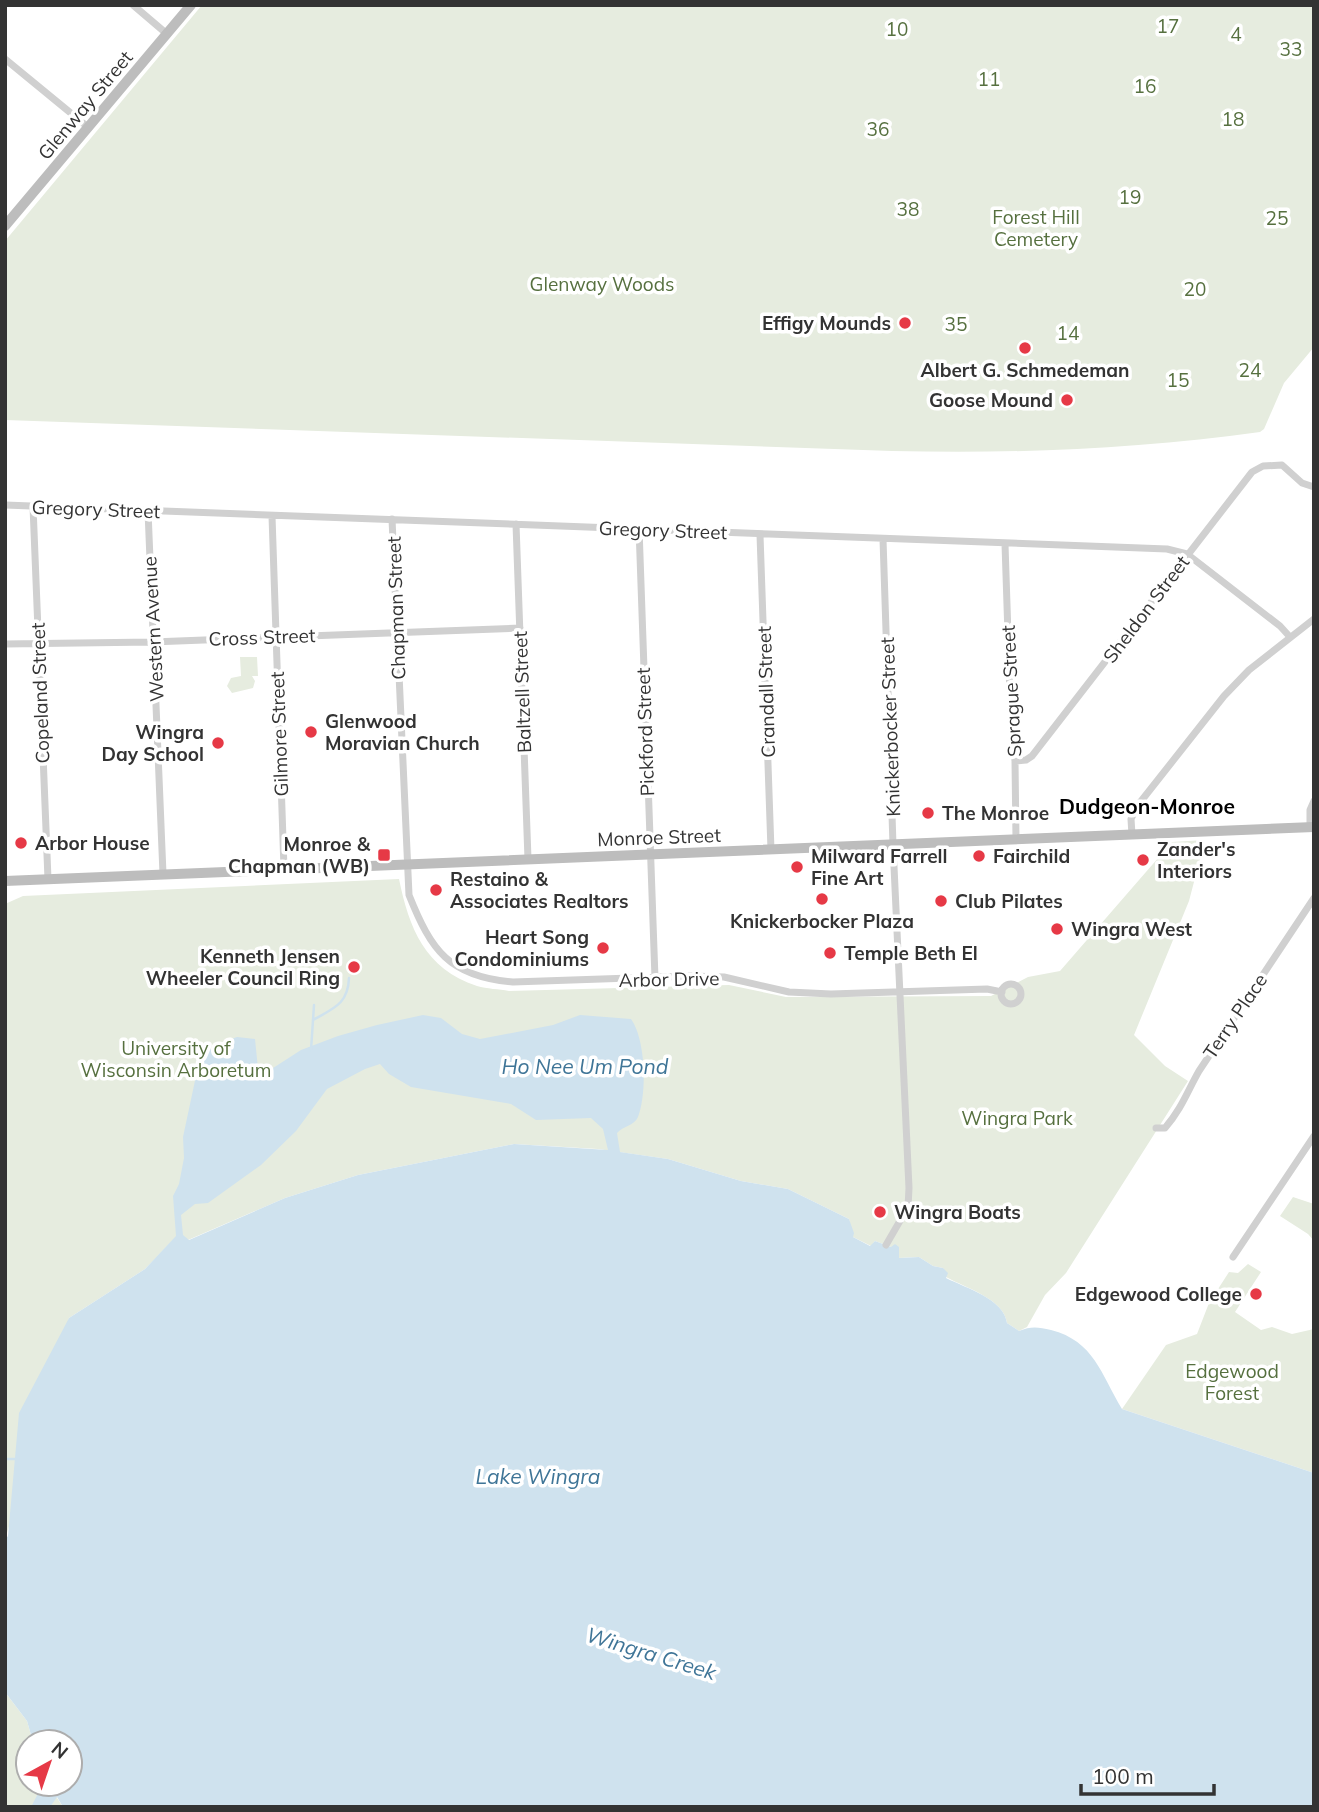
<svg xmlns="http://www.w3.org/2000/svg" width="1319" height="1812" font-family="Mulish,sans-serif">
<rect width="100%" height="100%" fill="#fff"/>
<path fill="#e6ecdf" d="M 202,5 L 1314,5 L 1314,347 L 1284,383 L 1264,429 L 1260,432 C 1138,449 1015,454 892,451 L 5,420 L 5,241 Z
M 240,657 L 257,657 L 258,676 L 252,676 L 255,681 L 253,688 L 232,693 L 227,686 L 231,678 L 241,676 Z
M 1205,840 L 1189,901 L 1134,1035 L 1165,1066 L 1188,1081 L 1066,1273 L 1045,1295 L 1027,1327 L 1019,1331 L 1007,1323 C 1004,1299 966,1288 946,1277 L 943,1268 L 933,1266 L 919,1257 L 898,1258 L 891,1247 L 875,1241 L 871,1246 L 853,1237 L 849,1219 L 788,1189 L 741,1181 L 668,1159 L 598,1149 L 514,1144 L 358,1175 L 285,1198 L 188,1240 L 177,1236 L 145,1269 L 69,1318 L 5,1540 L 5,904 L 23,896 L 399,879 C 409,928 425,969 477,986 C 487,989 499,989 509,991 L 729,985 L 786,997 L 991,996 L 1028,977 L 1060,971 L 1172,842 Z
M 1293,1197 L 1314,1204 L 1314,1241 L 1308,1234 L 1280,1216 Z
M 1248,1264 L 1261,1272 L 1235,1312 L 1261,1330 L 1272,1327 L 1292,1334 L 1314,1329 L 1314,1473 L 1122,1409 L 1166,1345 L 1197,1334 L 1209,1303 L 1229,1272 L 1238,1273 Z
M 5,1692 L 27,1721 L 33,1742 L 28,1742 L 28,1784 L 48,1784 L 63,1807 L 5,1807 Z"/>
<path fill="#cfe2ee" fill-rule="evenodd" d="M 423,1015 L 441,1018 L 462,1034 L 480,1039 L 553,1025 L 580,1015 L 631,1019 C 646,1040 647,1093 638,1117 C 634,1126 623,1126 617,1133 L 620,1152 L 668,1159 L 741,1181 L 788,1189 L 849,1219 L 854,1233 L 853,1237 L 870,1246 L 875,1241 L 891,1247 L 895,1244 L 899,1247 L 899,1258 L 919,1257 L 933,1266 L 943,1268 L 948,1273 L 946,1278 C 966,1288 1004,1299 1007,1323 L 1019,1331 C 1031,1326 1038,1327 1051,1330 C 1094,1341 1101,1374 1122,1409 L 1314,1473 L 1314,1807 L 63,1807 L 57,1797 L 50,1807 L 31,1807 L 43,1784 L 70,1784 L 70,1742 L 33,1742 L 27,1721 L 5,1692 L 5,1540 L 8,1536 L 19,1413 L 69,1318 L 145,1269 L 176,1236 L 173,1196 L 179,1184 L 184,1158 L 183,1137 L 196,1076 L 201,1063 L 209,1050 L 218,1044 L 237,1037 L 255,1039 L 258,1069 L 270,1070 L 301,1050 L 338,1036 L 377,1025 ZM 380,1064 L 389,1074 L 411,1087 L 511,1104 L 536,1120 L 591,1118 L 603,1129 L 608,1150 L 514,1144 L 358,1175 L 285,1198 L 189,1240 L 183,1235 L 181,1215 L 195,1204 L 208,1203 L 261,1165 L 296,1131 L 327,1089 L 365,1069 Z"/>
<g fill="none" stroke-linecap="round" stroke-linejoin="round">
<path stroke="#cfe2ee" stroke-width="2.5" d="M 313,1020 C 334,1008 348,1004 349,978
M 311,1050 L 314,1005
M 5,1459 L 18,1459"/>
<path stroke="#d0d0d0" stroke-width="7" d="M 133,5 L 167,34
M 5,59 L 89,128
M 5,505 L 1167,549 L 1187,554 L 1280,626 L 1290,637
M 33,506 L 48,879
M 148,511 L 163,874
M 272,516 L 284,869
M 392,519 L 409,895 C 431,950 449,977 513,982 L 690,976 L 724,977 L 789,992 L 831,994 L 987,989 L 1002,992
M 516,524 L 528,859
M 639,528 L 655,978
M 760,535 L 771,850
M 883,539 L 893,845 L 909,1188 L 908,1207 L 886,1245
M 1005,544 L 1011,727 L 1015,761 L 1016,839
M 5,644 L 152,642 L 520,628
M 1015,761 L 1026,760 L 1032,756 L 1252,472 L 1263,466 L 1282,465 L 1302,483 L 1314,487
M 1310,828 L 1310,810 L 1314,801
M 1132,835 L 1131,819 L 1138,805 L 1224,696 L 1249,670 L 1314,619
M1001 994a10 10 0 1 1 20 0a10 10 0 1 1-20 0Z
M 1156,1128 L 1165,1128 C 1182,1108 1187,1092 1199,1071 L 1314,898
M 1233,1257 L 1314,1136"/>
<path stroke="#bdbdbd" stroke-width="10" d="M 5,226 L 191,5
M 5,881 L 1314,827"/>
</g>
<g fill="#e63946" stroke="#fff" stroke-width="2.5">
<circle cx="905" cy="323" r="7"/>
<circle cx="1025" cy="348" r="7"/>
<circle cx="1067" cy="400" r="7"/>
<circle cx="311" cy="732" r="7"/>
<circle cx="218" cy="743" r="7"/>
<circle cx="928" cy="813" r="7"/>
<circle cx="21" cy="843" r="7"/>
<rect x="377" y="848" width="14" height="14" rx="3.5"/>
<circle cx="979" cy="856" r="7"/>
<circle cx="1143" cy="860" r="7"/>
<circle cx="797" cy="867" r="7"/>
<circle cx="436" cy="890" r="7"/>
<circle cx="822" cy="899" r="7"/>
<circle cx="941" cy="901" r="7"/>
<circle cx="1057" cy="929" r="7"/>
<circle cx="603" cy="948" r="7"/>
<circle cx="830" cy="953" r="7"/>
<circle cx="354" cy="967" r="7"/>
<circle cx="880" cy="1212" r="7"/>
<circle cx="1256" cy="1294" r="7"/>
</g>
<g text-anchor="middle" stroke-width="7" stroke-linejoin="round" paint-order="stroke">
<g font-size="19" fill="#56703f" stroke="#fff">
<text x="1168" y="33">17</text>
<text x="897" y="36">10</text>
<text x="1236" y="41">4</text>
<text x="1291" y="56">33</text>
<text x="989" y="86">11</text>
<text x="1145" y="93">16</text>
<text x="1233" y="126">18</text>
<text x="878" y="136">36</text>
<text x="1130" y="204">19</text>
<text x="908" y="216">38</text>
<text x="1036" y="224">Forest Hill<tspan x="1036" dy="22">Cemetery</tspan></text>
<text x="1277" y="225">25</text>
<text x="602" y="291">Glenway Woods</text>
<text x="1195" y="296">20</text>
<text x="956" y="331">35</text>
<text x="1068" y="340">14</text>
<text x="1250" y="377">24</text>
<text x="1178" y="387">15</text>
<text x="176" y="1055">University of<tspan x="176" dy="22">Wisconsin Arboretum</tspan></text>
<text x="1017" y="1125">Wingra Park</text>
<text x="1232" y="1378">Edgewood<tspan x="1232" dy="22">Forest</tspan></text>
</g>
<g font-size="19" fill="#333" stroke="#fff">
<text transform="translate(85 105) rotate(-50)" y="7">Glenway Street</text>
<text transform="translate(96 509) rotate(2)" y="7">Gregory Street</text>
<text transform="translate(663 530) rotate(2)" y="7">Gregory Street</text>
<text transform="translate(396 608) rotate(-92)" y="7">Chapman Street</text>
<text transform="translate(1146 609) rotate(-53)" y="7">Sheldon Street</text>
<text transform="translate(153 629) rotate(-93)" y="7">Western Avenue</text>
<text transform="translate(262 637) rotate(-2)" y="7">Cross Street</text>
<text transform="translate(1011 691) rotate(-93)" y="7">Sprague Street</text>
<text transform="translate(522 692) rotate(-92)" y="7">Baltzell Street</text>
<text transform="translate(766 692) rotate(-92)" y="7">Crandall Street</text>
<text transform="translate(40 693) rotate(-92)" y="7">Copeland Street</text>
<text transform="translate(890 727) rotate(-92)" y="7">Knickerbocker Street</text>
<text transform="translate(645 732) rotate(-92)" y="7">Pickford Street</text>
<text transform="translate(279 734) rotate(-92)" y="7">Gilmore Street</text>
<text transform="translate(659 837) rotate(-2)" y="7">Monroe Street</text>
<text transform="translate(669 979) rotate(-1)" y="7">Arbor Drive</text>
<text transform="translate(1235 1016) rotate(-56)" y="7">Terry Place</text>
</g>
<g font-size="19" font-weight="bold" fill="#333" stroke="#fff" text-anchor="start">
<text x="891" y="330" text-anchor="end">Effigy Mounds</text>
<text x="1025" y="377" text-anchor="middle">Albert G. Schmedeman</text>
<text x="1053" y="407" text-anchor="end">Goose Mound</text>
<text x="325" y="728">Glenwood<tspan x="325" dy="22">Moravian Church</tspan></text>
<text x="204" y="739" text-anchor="end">Wingra<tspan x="204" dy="22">Day School</tspan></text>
<text x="942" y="820">The Monroe</text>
<text x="35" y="850">Arbor House</text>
<text x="370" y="851" text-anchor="end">Monroe &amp;<tspan x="370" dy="22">Chapman (WB)</tspan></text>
<text x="1157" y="856">Zander's<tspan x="1157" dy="22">Interiors</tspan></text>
<text x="811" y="863">Milward Farrell<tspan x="811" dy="22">Fine Art</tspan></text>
<text x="993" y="863">Fairchild</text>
<text x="450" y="886">Restaino &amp;<tspan x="450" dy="22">Associates Realtors</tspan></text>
<text x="955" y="908">Club Pilates</text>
<text x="822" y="928" text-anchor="middle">Knickerbocker Plaza</text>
<text x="1071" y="936">Wingra West</text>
<text x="589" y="944" text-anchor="end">Heart Song<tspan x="589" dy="22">Condominiums</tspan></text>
<text x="844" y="960">Temple Beth El</text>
<text x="340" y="963" text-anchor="end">Kenneth Jensen<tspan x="340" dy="22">Wheeler Council Ring</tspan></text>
<text x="894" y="1219">Wingra Boats</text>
<text x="1242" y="1301" text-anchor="end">Edgewood College</text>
</g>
<g font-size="21" font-weight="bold" fill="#000" stroke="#fff">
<text x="1147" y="814">Dudgeon-Monroe</text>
</g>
<g font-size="21" font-style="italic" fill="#3f7597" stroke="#fff">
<text x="585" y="1074">Ho Nee Um Pond</text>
<text x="538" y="1484">Lake Wingra</text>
<text transform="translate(651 1654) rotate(17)" y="7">Wingra Creek</text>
</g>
</g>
<rect width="1319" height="1812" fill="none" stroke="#333333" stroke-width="14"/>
<g transform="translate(49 1763) rotate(40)"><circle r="33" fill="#ffffff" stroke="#adadad" stroke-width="2"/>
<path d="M0-5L12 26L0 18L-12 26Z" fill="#e63946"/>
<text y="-10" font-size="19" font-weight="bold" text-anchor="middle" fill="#333333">N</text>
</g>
<path d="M1081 1784v10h133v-10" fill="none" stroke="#333333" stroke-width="3.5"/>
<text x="1092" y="1784" font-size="21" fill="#333333" stroke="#ffffff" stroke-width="5" paint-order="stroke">100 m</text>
</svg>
